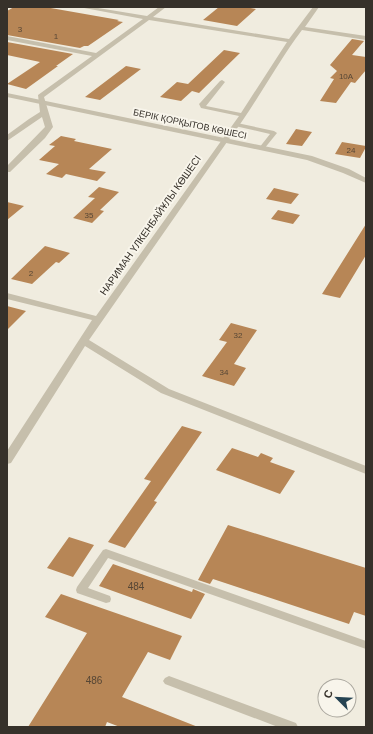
<svg xmlns="http://www.w3.org/2000/svg" width="373" height="734" font-family="Arial,sans-serif">
<rect width="100%" height="100%" fill="#f0ecdf"/>
<path fill="#b78656" d="M 14,7 L 45,7 L 119,20 L 117,21 L 123,22 L 88,46 L 84,46 L 80,48 L 7,35 L 7,11 Z
M 219,7 L 245,7 L 256,9 L 237,26 L 203,20 Z
M 352,39 L 364,41 L 352,55 L 366,57 L 366,70 L 355,83 L 351,82 L 336,103 L 320,101 L 334,79 L 330,78 L 337,71 L 330,65 Z
M 7,42 L 73,54 L 56,66 L 58,66 L 26,89 L 7,84 L 40,62 L 7,55 Z
M 224,50 L 240,53 L 199,93 L 192,91 L 181,101 L 160,97 L 177,82 L 188,84 Z
M 126,66 L 141,69 L 100,100 L 85,97 Z
M 296,129 L 312,132 L 302,146 L 286,144 Z
M 61,136 L 76,139 L 74,141 L 112,149 L 89,169 L 106,172 L 97,181 L 66,174 L 62,178 L 46,174 L 59,164 L 39,160 L 55,146 L 49,145 Z
M 342,142 L 366,146 L 366,147 L 360,158 L 335,154 Z
M 99,187 L 119,192 L 100,210 L 104,211 L 92,223 L 73,218 L 95,198 L 88,197 Z
M 274,188 L 299,194 L 291,204 L 266,199 Z
M 7,202 L 24,206 L 7,220 Z
M 278,210 L 300,215 L 293,224 L 271,219 Z
M 366,224 L 366,255 L 340,298 L 322,294 Z
M 45,246 L 70,253 L 59,263 L 56,262 L 32,284 L 11,279 Z
M 7,306 L 26,311 L 7,330 Z
M 231,323 L 257,330 L 234,364 L 246,368 L 234,386 L 202,376 L 227,342 L 219,340 Z
M 182,426 L 202,432 L 154,501 L 157,502 L 125,548 L 108,542 L 151,481 L 144,479 Z
M 232,448 L 258,457 L 261,453 L 273,458 L 270,462 L 295,471 L 280,494 L 216,470 Z
M 228,525 L 366,568 L 366,616 L 354,612 L 349,624 L 213,579 L 210,584 L 198,580 Z
M 69,537 L 94,545 L 73,577 L 47,568 Z
M 113,564 L 192,592 L 193,589 L 205,594 L 191,619 L 99,586 Z
M 61,594 L 182,636 L 170,660 L 148,652 L 122,697 L 198,727 L 120,727 L 107,722 L 105,727 L 28,727 L 87,633 L 45,617 Z"/>
<g fill="none" stroke-linecap="round" stroke-linejoin="round">
<path fill="#c6bfac" fill-rule="evenodd" d="M 237,123 L 274,131 L 277,133 L 264,149 L 262,150 L 259,148 L 270,134 L 235,126 L 235,124 Z
M 106,549 L 366,641 L 366,649 L 108,558 L 88,588 L 110,596 L 111,599 L 110,602 L 106,603 L 77,593 L 76,590 L 77,587 L 103,550 Z
M 169,676 L 296,723 L 298,727 L 278,727 L 165,684 L 163,681 L 165,678 Z"/>
<path fill="#c6bfac" fill-rule="evenodd" d="M 79,7 L 92,7 L 147,16 L 159,7 L 166,7 L 153,17 L 289,39 L 313,7 L 319,7 L 305,27 L 366,36 L 366,40 L 302,30 C 275,66 255,106 227,142 L 89,340 L 169,389 L 366,466 L 366,474 L 161,393 L 85,346 L 11,463 L 7,464 L 7,451 L 92,320 L 7,299 L 7,293 L 96,316 L 239,116 L 201,108 L 199,104 L 200,103 L 220,81 L 222,80 L 225,82 L 206,106 L 241,113 L 287,42 L 149,20 L 44,97 L 53,127 L 45,138 L 10,172 L 7,172 L 7,166 L 45,127 L 42,117 L 7,141 L 7,135 L 29,119 L 40,112 L 38,95 L 92,56 L 7,40 L 7,36 L 96,53 L 143,19 Z"/>
<path fill="#c6bfac" fill-rule="evenodd" d="M 7,93 L 312,156 L 349,169 L 366,178 L 366,183 L 343,173 L 307,160 L 7,97 Z"/>
</g>
<g text-anchor="middle" stroke-width="4" stroke-linejoin="round" paint-order="stroke">
<g font-size="8" fill="#564635">
<text x="20" y="32">3</text>
<text x="56" y="39">1</text>
<text x="346" y="79">10А</text>
<text x="351" y="153">24</text>
<text x="89" y="218">35</text>
<text x="31" y="276">2</text>
<text x="238" y="338">32</text>
<text x="224" y="375">34</text>
</g>
<g font-size="9" fill="#36312a" stroke="#f8f5eb">
<text transform="translate(190 124) rotate(12)" y="3">БЕРІК ҚОРҚЫТОВ КӨШЕСІ</text>
</g>
<g font-size="10" fill="#36312a" stroke="#f8f5eb">
<text transform="translate(150 225) rotate(-55)" y="4">НАРИМАН ҮЛКЕНБАЙҰЛЫ КӨШЕСІ</text>
</g>
<g font-size="10" fill="#564635">
<text x="136" y="590">484</text>
<text x="94" y="684">486</text>
</g>
</g>
<rect width="373" height="734" fill="none" stroke="#36312a" stroke-width="16"/>
<g transform="translate(337 698) rotate(294)"><circle r="19" fill="#f8f5eb" stroke="#aaa79e"/>
<path d="M0-3L7 15L0 10L-7 15Z" fill="#254352"/>
<text y="-6" font-size="11" font-weight="bold" text-anchor="middle" fill="#36312a">С</text>
</g>
</svg>
